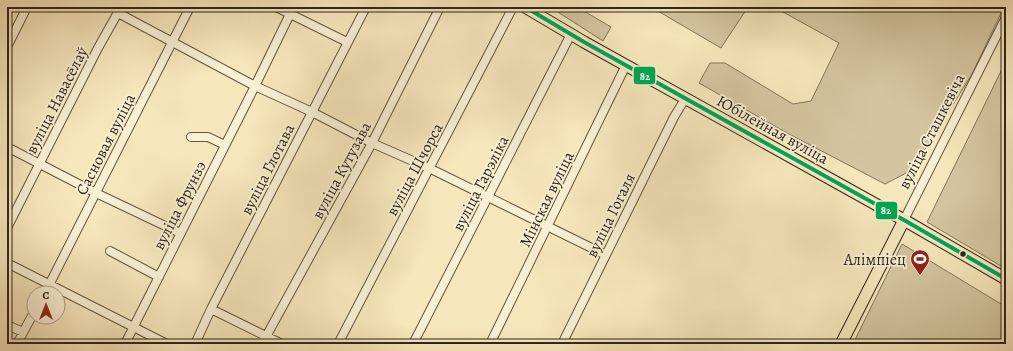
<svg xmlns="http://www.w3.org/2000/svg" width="1013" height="351" font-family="Alegreya,serif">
<rect width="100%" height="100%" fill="#f6e6bc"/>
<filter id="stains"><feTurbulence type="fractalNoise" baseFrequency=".005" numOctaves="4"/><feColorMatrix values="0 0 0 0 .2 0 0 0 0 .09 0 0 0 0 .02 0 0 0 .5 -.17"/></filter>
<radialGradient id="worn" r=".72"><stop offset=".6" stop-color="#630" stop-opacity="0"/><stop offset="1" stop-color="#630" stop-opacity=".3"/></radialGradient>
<path fill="#d4c5a0" stroke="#82755c" d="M 550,7 L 577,7 L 611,27 L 603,41 Z
M 651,7 L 748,7 L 721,48 Z
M 774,7 L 1004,7 L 972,74 L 912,170 L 885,184 L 787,133 L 699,83 L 710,63 L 725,63 L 793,104 L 811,101 L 839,43 Z
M 1006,61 L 1006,269 L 927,222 Z
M 902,244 L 1006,307 L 1006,344 L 853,344 Z"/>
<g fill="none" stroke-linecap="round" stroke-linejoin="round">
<defs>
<path id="minor" d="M 276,7 L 347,42
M 118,13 L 255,86 L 312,112 L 372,143 L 431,169 L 606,255
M 7,47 L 27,7
M 191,137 L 208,137 L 225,145
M 7,147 L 96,193 L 180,233
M 904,220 L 1006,17
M 7,228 L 98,48 L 121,7
M 110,251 L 159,277
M 7,263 L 167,344
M 45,293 L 190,7
M 211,309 L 282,344
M 7,325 L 23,332
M 17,344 L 34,312
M 125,344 L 255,86 L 290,14
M 195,344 L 211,309 L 366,7
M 262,344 L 372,143 L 440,7
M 338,344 L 513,7
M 413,344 L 571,34
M 490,344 L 626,65
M 562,344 L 674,117 L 685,99"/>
<path id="major" d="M 525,7 L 584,42 L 904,220 L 1006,279
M 841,344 L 904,220"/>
</defs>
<use href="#minor" stroke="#625542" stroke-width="10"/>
<use href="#major" stroke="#302519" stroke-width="13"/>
<use href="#minor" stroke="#f9efd3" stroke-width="8"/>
<use href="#major" stroke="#f6e6bc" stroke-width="11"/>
<defs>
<path id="bus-1" d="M 525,7 L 584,42 L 904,220 L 1006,279"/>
</defs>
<use href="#bus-1" stroke="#f9efd3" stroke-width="7"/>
<use href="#bus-1" stroke="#00a651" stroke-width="4"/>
</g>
<defs>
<symbol id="stadium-pin" viewBox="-11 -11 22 30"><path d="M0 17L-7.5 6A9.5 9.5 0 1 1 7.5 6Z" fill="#8f2418" stroke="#f9efd3"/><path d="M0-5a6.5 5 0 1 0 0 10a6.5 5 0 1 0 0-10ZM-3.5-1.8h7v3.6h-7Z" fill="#fff"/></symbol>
</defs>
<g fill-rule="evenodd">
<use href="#stadium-pin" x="909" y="248" width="22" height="30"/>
</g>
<circle fill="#302519" stroke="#f9efd3" stroke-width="1.5" cx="963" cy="254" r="3.5"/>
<g text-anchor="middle" stroke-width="3.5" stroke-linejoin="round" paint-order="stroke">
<g font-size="16" fill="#302519" stroke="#f9efd3">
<text transform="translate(56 100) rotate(-63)" y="6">вуліца Навасёлаў</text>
<text transform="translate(773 129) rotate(29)" y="6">Юбілейная вуліца</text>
<text transform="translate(931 131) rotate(-63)" y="6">вуліца Сташкевіча</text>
<text transform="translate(105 144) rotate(-63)" y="6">Сасновая вуліца</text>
<text transform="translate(267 169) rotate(-63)" y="6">вуліца Глотава</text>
<text transform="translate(414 169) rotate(-62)" y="6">вуліца Шчорса</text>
<text transform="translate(341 170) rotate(-62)" y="6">вуліца Кутузава</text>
<text transform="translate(480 183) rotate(-63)" y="6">вуліца Гарэліка</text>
<text transform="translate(546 199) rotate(-64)" y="6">Мінская вуліца</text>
<text transform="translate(179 205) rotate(-63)" y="6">вуліца Фрунзэ</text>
<text transform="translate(610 215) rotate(-64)" y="6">вуліца Гогаля</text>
</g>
<g font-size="16" fill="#302519" stroke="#f9efd3" text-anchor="end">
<text x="906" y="265">Алімпіец</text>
</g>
</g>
<g stroke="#f9efd3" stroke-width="1.5">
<rect x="633" y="66" width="23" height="19" rx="4" fill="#00a651"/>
<rect x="875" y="201" width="23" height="19" rx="4" fill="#00a651"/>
</g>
<g font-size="11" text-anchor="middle" font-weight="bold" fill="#fff">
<text x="645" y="80">82</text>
<text x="886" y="214">82</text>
</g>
<rect width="1013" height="351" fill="none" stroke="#f6e6bc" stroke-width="24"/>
<rect x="8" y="8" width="997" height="335" fill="none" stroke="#302519" stroke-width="2"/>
<rect x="12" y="12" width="989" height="327" fill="none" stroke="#302519"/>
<g transform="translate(46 305)"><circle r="19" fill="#f9efd3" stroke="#a99e89"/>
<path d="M0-3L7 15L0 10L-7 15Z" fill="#8f2418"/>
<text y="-6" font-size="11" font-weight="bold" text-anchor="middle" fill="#302519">С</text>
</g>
<rect width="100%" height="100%" filter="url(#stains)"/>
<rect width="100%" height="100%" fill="url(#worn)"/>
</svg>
